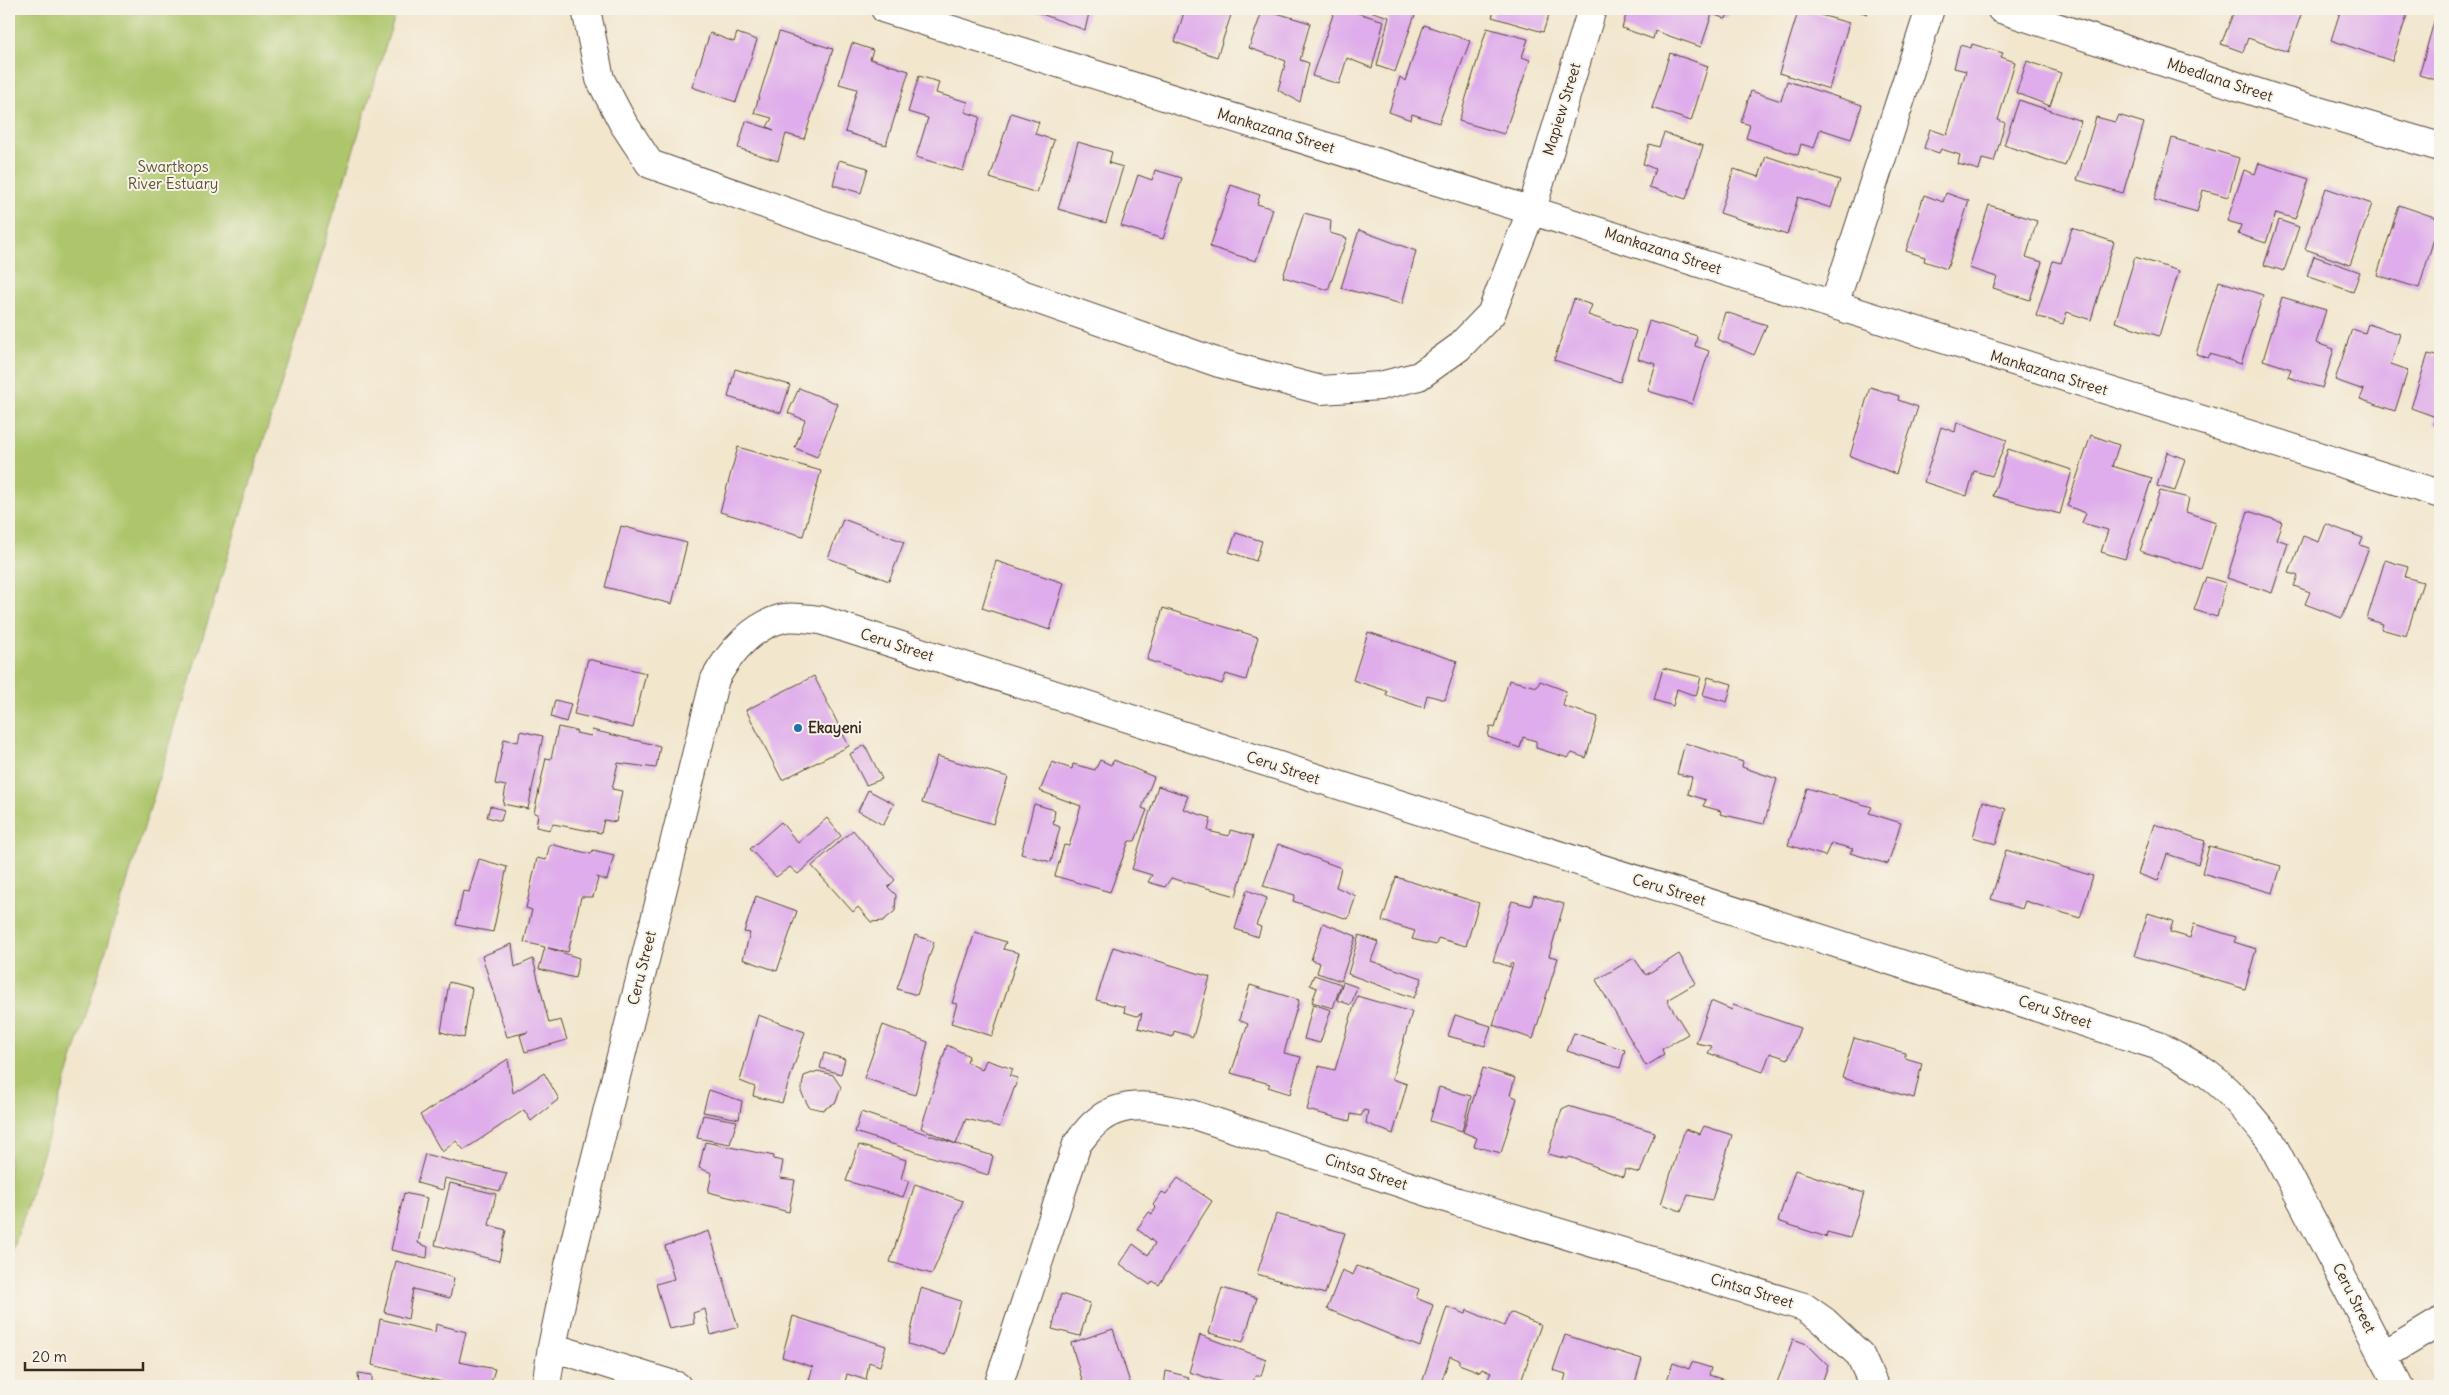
<svg xmlns="http://www.w3.org/2000/svg" width="2449" height="1395" font-family="Delius,sans-serif">
<rect width="100%" height="100%" fill="#f7f3e8"/>
<filter id="ink" filterUnits="userSpaceOnUse"><feTurbulence type="fractalNoise" baseFrequency=".02" numOctaves="2"/><feDisplacementMap in="SourceGraphic" scale="10" xChannelSelector="R" yChannelSelector="G"/><feConvolveMatrix kernelMatrix="1 2 1 2 8 2 1 2 1" color-interpolation-filters="sRGB"/></filter>
<filter id="wash" filterUnits="userSpaceOnUse"><feTurbulence type="fractalNoise" baseFrequency=".0096" numOctaves="4" result="noise"/><feDisplacementMap in="SourceGraphic" scale="20" xChannelSelector="R" yChannelSelector="G"/><feGaussianBlur stdDeviation="1.12" result="paint"/><feColorMatrix in="noise" values="0 0 0 0 0 0 0 0 0 0 0 0 0 0 0 0 0 1.4 0 .05"/><feComposite in="paint" operator="in"/></filter>
<g filter="url(#wash)">
<rect width="100%" height="100%" fill="#f2e6cd"/>
<path fill="#adc66c" stroke="#747845" d="M 9,9 L 397,9 L 9,1264 Z"/>
<g id="blocks">
<path fill="#dfadeb" d="M 1028,9 L 1090,9 L 1085,30 Z
M 1185,9 L 1233,9 L 1217,57 L 1175,42 Z
M 1263,9 L 1310,23 L 1300,60 L 1309,63 L 1300,102 L 1278,90 L 1286,61 L 1249,48 Z
M 1335,9 L 1345,9 L 1384,21 L 1372,68 L 1347,58 L 1339,84 L 1312,76 Z
M 1363,9 L 1417,9 L 1395,72 L 1377,66 L 1389,17 Z
M 1495,9 L 1551,9 L 1543,32 L 1492,17 Z
M 1628,9 L 1730,9 L 1726,19 L 1712,14 L 1701,47 L 1655,31 L 1653,39 L 1622,28 Z
M 1799,9 L 1849,23 L 1829,89 L 1779,73 Z
M 1852,9 L 1869,9 L 1867,14 Z
M 2235,9 L 2303,9 L 2288,52 L 2248,38 L 2243,52 L 2221,44 Z
M 2341,9 L 2397,9 L 2408,12 L 2392,61 L 2331,40 Z
M 2437,11 L 2440,12 L 2440,81 L 2419,75 Z
M 1424,25 L 1470,41 L 1439,123 L 1412,114 L 1411,120 L 1389,112 L 1400,77 L 1405,81 Z
M 1487,28 L 1528,39 L 1522,57 L 1530,60 L 1504,134 L 1459,121 Z
M 779,32 L 833,49 L 804,139 L 786,134 L 778,161 L 738,148 L 746,121 L 774,130 L 767,127 L 772,118 L 754,113 Z
M 710,33 L 734,42 L 737,33 L 757,40 L 736,102 L 692,87 Z
M 852,43 L 873,50 L 870,59 L 909,71 L 886,145 L 845,132 L 857,89 L 839,84 Z
M 1972,44 L 2003,53 L 2001,57 L 2015,62 L 1998,120 L 2005,123 L 1994,162 L 1982,159 L 1979,170 L 1958,164 L 1960,155 L 1941,149 L 1939,153 L 1924,148 L 1930,129 L 1947,135 L 1966,71 L 1954,68 L 1960,45 L 1971,48 Z
M 1670,53 L 1708,66 L 1691,121 L 1652,108 Z
M 2027,61 L 2061,73 L 2050,106 L 2016,93 Z
M 919,76 L 939,82 L 936,93 L 968,102 L 965,112 L 980,117 L 963,171 L 916,157 L 928,118 L 908,112 Z
M 1787,81 L 1862,105 L 1851,139 L 1820,129 L 1814,148 L 1801,144 L 1798,155 L 1746,138 L 1750,125 L 1741,122 L 1751,91 L 1781,101 Z
M 2019,100 L 2081,121 L 2065,166 L 2004,145 Z
M 1011,113 L 1039,122 L 1035,134 L 1054,140 L 1037,193 L 990,178 Z
M 2118,115 L 2144,123 L 2123,193 L 2077,180 L 2096,117 L 2115,122 Z
M 1664,133 L 1703,146 L 1686,199 L 1649,187 L 1655,169 L 1643,164 L 1649,144 L 1659,147 Z
M 2172,138 L 2239,158 L 2228,197 L 2203,190 L 2197,212 L 2154,200 Z
M 1078,142 L 1112,152 L 1109,163 L 1123,167 L 1106,223 L 1058,209 Z
M 1766,156 L 1840,180 L 1831,208 L 1798,197 L 1787,235 L 1720,213 L 1734,169 L 1759,177 Z
M 839,160 L 868,168 L 861,193 L 833,185 Z
M 2259,163 L 2309,179 L 2295,219 L 2276,213 L 2266,243 L 2238,234 L 2241,225 L 2227,221 L 2244,170 L 2255,174 Z
M 1155,170 L 1182,178 L 1163,239 L 1121,226 L 1138,175 L 1152,180 Z
M 1231,185 L 1260,195 L 1257,204 L 1273,209 L 1256,261 L 1210,247 Z
M 2326,188 L 2372,204 L 2350,265 L 2305,249 Z
M 1946,193 L 1969,201 L 1947,269 L 1924,261 L 1925,257 L 1906,251 L 1924,195 L 1943,202 Z
M 1989,205 L 2037,221 L 2026,257 L 2042,262 L 2030,300 L 1993,288 L 1997,277 L 1969,268 Z
M 2399,205 L 2440,219 L 2419,288 L 2377,275 Z
M 1304,213 L 1331,220 L 1330,233 L 1347,238 L 1328,290 L 1283,277 Z
M 2279,220 L 2299,227 L 2284,271 L 2264,265 Z
M 2072,228 L 2114,242 L 2091,320 L 2067,312 L 2063,324 L 2036,316 L 2053,261 L 2061,263 Z
M 1359,230 L 1416,251 L 1402,304 L 1341,288 Z
M 2314,256 L 2360,272 L 2353,292 L 2307,276 Z
M 2135,257 L 2179,271 L 2159,336 L 2115,322 Z
M 2219,281 L 2263,295 L 2241,364 L 2210,354 L 2208,358 L 2196,354 Z
M 2282,297 L 2326,310 L 2316,343 L 2334,349 L 2322,388 L 2288,377 L 2291,369 L 2263,360 Z
M 1574,299 L 1592,305 L 1588,315 L 1636,331 L 1620,382 L 1554,360 Z
M 1725,312 L 1767,325 L 1754,355 L 1717,339 Z
M 1649,321 L 1697,336 L 1695,346 L 1709,351 L 1692,404 L 1648,391 L 1656,364 L 1638,359 Z
M 2368,324 L 2400,334 L 2391,364 L 2408,370 L 2395,411 L 2360,399 L 2364,390 L 2335,380 L 2352,329 L 2365,333 Z
M 2428,354 L 2440,357 L 2440,426 L 2433,424 L 2436,417 L 2411,408 Z
M 735,369 L 790,385 L 781,413 L 728,397 Z
M 1870,387 L 1899,396 L 1898,400 L 1918,407 L 1896,474 L 1850,456 Z
M 799,388 L 838,404 L 817,457 L 795,448 L 805,420 L 788,413 Z
M 1957,422 L 2007,440 L 1992,476 L 1974,471 L 1967,496 L 1924,482 L 1941,427 L 1955,432 Z
M 2091,435 L 2119,445 L 2112,466 L 2152,478 L 2125,559 L 2101,552 L 2108,530 L 2082,523 L 2086,513 L 2067,506 Z
M 738,447 L 821,471 L 803,536 L 720,512 Z
M 2008,449 L 2072,470 L 2060,514 L 1993,496 Z
M 2167,452 L 2185,459 L 2175,491 L 2157,486 Z
M 2160,491 L 2189,498 L 2186,512 L 2216,522 L 2201,569 L 2140,551 Z
M 2248,511 L 2282,522 L 2276,539 L 2288,543 L 2272,593 L 2227,578 Z
M 843,519 L 904,542 L 889,581 L 828,558 Z
M 2326,524 L 2363,538 L 2360,545 L 2369,548 L 2342,618 L 2305,604 L 2310,592 L 2294,586 L 2298,576 L 2289,573 L 2303,536 L 2319,542 Z
M 621,526 L 687,543 L 672,604 L 605,587 Z
M 1236,533 L 1262,541 L 1256,561 L 1229,552 Z
M 2385,560 L 2408,567 L 2405,577 L 2423,582 L 2406,636 L 2381,629 L 2383,624 L 2367,619 Z
M 996,561 L 1064,583 L 1050,630 L 982,608 Z
M 2206,577 L 2226,583 L 2217,617 L 2194,610 Z
M 1163,608 L 1258,637 L 1246,680 L 1226,674 L 1222,684 L 1147,660 Z
M 1368,632 L 1457,661 L 1445,700 L 1427,695 L 1424,708 L 1386,695 L 1387,691 L 1353,680 Z
M 588,659 L 646,673 L 633,728 L 574,714 Z
M 1663,668 L 1701,677 L 1696,696 L 1677,689 L 1673,706 L 1654,700 Z
M 814,676 L 849,746 L 782,780 L 746,710 Z
M 1708,677 L 1732,684 L 1727,702 L 1703,695 Z
M 1509,680 L 1537,687 L 1540,681 L 1566,691 L 1563,706 L 1598,717 L 1586,758 L 1572,753 L 1568,758 L 1536,748 L 1536,741 L 1523,737 L 1520,748 L 1488,737 L 1490,726 L 1495,728 Z
M 555,700 L 571,704 L 566,722 L 551,717 Z
M 558,727 L 577,731 L 576,733 L 591,736 L 592,730 L 660,746 L 656,768 L 618,763 L 612,789 L 622,791 L 616,822 L 604,820 L 601,833 L 553,824 L 550,830 L 536,827 L 538,814 L 534,813 L 546,758 L 551,759 Z
M 520,731 L 543,736 L 528,809 L 503,804 L 506,786 L 495,784 L 504,739 L 518,742 Z
M 1685,743 L 1743,762 L 1742,767 L 1777,779 L 1764,824 L 1720,814 L 1721,811 L 1703,806 L 1706,800 L 1688,794 L 1692,777 L 1677,774 Z
M 865,745 L 882,779 L 866,785 L 850,754 Z
M 937,756 L 1008,777 L 993,824 L 922,803 Z
M 1100,760 L 1111,765 L 1114,760 L 1154,777 L 1142,808 L 1147,810 L 1135,841 L 1129,841 L 1110,892 L 1055,876 L 1064,845 L 1069,846 L 1081,806 L 1040,791 L 1052,762 L 1072,769 L 1073,764 L 1095,770 Z
M 1158,786 L 1188,796 L 1183,809 L 1211,818 L 1208,831 L 1229,836 L 1230,830 L 1253,836 L 1236,896 L 1171,878 L 1165,887 L 1148,882 L 1152,875 L 1132,869 Z
M 1807,788 L 1872,807 L 1869,813 L 1901,823 L 1888,864 L 1850,853 L 1853,849 L 1831,843 L 1825,856 L 1788,845 Z
M 868,790 L 894,804 L 883,825 L 858,811 Z
M 1983,801 L 2006,809 L 1996,844 L 1973,837 Z
M 1034,804 L 1055,810 L 1053,824 L 1060,827 L 1051,862 L 1021,854 Z
M 490,806 L 504,810 L 501,821 L 487,817 Z
M 827,818 L 841,836 L 798,874 L 790,867 L 776,877 L 750,849 L 781,822 L 798,843 Z
M 2154,824 L 2205,841 L 2198,864 L 2167,854 L 2158,881 L 2138,874 Z
M 853,830 L 895,880 L 888,887 L 896,895 L 895,911 L 883,921 L 871,922 L 858,907 L 853,912 L 812,866 Z
M 550,844 L 591,854 L 593,850 L 614,855 L 607,880 L 596,877 L 598,879 L 593,897 L 581,897 L 568,952 L 548,948 L 579,958 L 575,978 L 539,969 L 545,947 L 524,942 L 532,910 L 526,908 L 537,858 L 546,860 Z
M 1278,844 L 1341,868 L 1336,887 L 1356,896 L 1348,919 L 1293,901 L 1295,895 L 1263,886 Z
M 2209,846 L 2281,866 L 2273,893 L 2202,873 Z
M 2006,850 L 2093,876 L 2080,918 L 2025,901 L 2022,909 L 1991,899 Z
M 479,859 L 507,867 L 493,932 L 456,925 L 463,891 L 469,892 Z
M 1396,877 L 1479,903 L 1466,946 L 1438,938 L 1436,945 L 1412,939 L 1415,931 L 1382,921 Z
M 1247,890 L 1267,898 L 1256,925 L 1261,927 L 1258,937 L 1235,929 Z
M 1534,895 L 1564,904 L 1549,956 L 1558,958 L 1533,1039 L 1493,1025 L 1513,964 L 1510,963 L 1510,967 L 1493,961 L 1512,901 L 1531,906 Z
M 756,896 L 797,911 L 777,971 L 743,959 L 750,933 L 744,932 Z
M 2148,913 L 2173,921 L 2170,932 L 2190,938 L 2194,924 L 2236,937 L 2234,942 L 2256,949 L 2245,989 L 2135,956 Z
M 1323,923 L 1356,936 L 1341,981 L 1317,973 L 1320,963 L 1311,960 Z
M 975,932 L 1006,942 L 1003,949 L 1019,953 L 992,1036 L 951,1023 L 957,1004 L 952,1003 Z
M 915,935 L 934,942 L 917,995 L 897,989 Z
M 1359,935 L 1378,942 L 1371,961 L 1422,978 L 1414,998 L 1348,974 Z
M 512,944 L 515,967 L 533,959 L 549,1023 L 561,1020 L 567,1040 L 525,1052 L 520,1035 L 528,1032 L 507,1037 L 482,956 Z
M 1113,947 L 1210,977 L 1193,1037 L 1174,1031 L 1173,1037 L 1138,1028 L 1142,1013 L 1137,1016 L 1124,1012 L 1125,1007 L 1096,1000 Z
M 1679,954 L 1696,983 L 1667,1000 L 1688,1034 L 1662,1049 L 1664,1055 L 1646,1066 L 1596,980 L 1634,958 L 1646,975 Z
M 1314,975 L 1341,984 L 1333,1008 L 1312,1002 L 1317,988 L 1310,985 Z
M 449,982 L 472,988 L 464,1038 L 441,1032 Z
M 1343,982 L 1357,987 L 1351,1005 L 1337,1000 Z
M 1250,985 L 1299,1000 L 1284,1053 L 1301,1057 L 1290,1094 L 1268,1087 L 1270,1084 L 1231,1073 L 1248,1024 L 1239,1020 Z
M 1357,996 L 1412,1012 L 1392,1079 L 1407,1084 L 1393,1134 L 1366,1123 L 1368,1111 L 1364,1110 L 1361,1116 L 1351,1114 L 1350,1121 L 1307,1110 L 1319,1066 L 1335,1070 Z
M 1711,1001 L 1732,1010 L 1733,1005 L 1800,1028 L 1788,1059 L 1770,1053 L 1763,1072 L 1708,1053 L 1712,1046 L 1696,1043 Z
M 1313,1004 L 1331,1010 L 1320,1043 L 1304,1039 Z
M 758,1015 L 805,1032 L 782,1103 L 753,1096 L 755,1087 L 740,1081 Z
M 1455,1015 L 1491,1026 L 1485,1046 L 1448,1036 Z
M 883,1025 L 928,1042 L 915,1095 L 864,1078 Z
M 1574,1033 L 1625,1050 L 1620,1068 L 1567,1051 Z
M 1854,1038 L 1905,1053 L 1905,1058 L 1922,1063 L 1914,1098 L 1842,1078 Z
M 947,1045 L 969,1056 L 967,1062 L 982,1070 L 986,1060 L 1013,1069 L 1009,1076 L 1018,1078 L 1000,1127 L 966,1119 L 956,1144 L 993,1156 L 988,1175 L 855,1132 L 861,1112 L 956,1144 L 921,1128 Z
M 824,1053 L 845,1059 L 841,1074 L 820,1068 Z
M 508,1059 L 513,1093 L 544,1073 L 559,1099 L 531,1121 L 524,1110 L 464,1150 L 456,1141 L 442,1152 L 420,1115 Z
M 1483,1068 L 1515,1078 L 1510,1095 L 1517,1098 L 1501,1153 L 1474,1146 L 1477,1138 L 1463,1132 Z
M 818,1071 L 833,1075 L 841,1087 L 836,1102 L 823,1110 L 809,1107 L 801,1092 L 804,1076 Z
M 1439,1087 L 1471,1096 L 1462,1131 L 1430,1121 Z
M 709,1090 L 742,1101 L 739,1119 L 703,1112 Z
M 1568,1106 L 1655,1132 L 1640,1173 L 1625,1169 L 1623,1177 L 1570,1157 L 1567,1159 L 1548,1154 L 1562,1109 Z
M 703,1115 L 737,1121 L 730,1144 L 697,1138 Z
M 1704,1126 L 1732,1135 L 1712,1200 L 1688,1195 L 1681,1211 L 1661,1204 L 1685,1129 L 1700,1134 Z
M 705,1142 L 774,1156 L 773,1159 L 783,1161 L 780,1178 L 795,1180 L 789,1212 L 708,1192 L 712,1173 L 699,1168 Z
M 859,1145 L 906,1160 L 901,1179 L 909,1181 L 903,1197 L 846,1181 Z
M 425,1154 L 451,1161 L 507,1173 L 500,1191 L 445,1178 L 443,1190 L 417,1183 Z
M 1795,1170 L 1864,1193 L 1850,1238 L 1827,1232 L 1826,1237 L 1778,1221 Z
M 1178,1178 L 1212,1201 L 1159,1285 L 1153,1281 L 1150,1285 L 1120,1264 L 1133,1244 L 1148,1255 L 1155,1243 L 1137,1229 L 1149,1212 L 1152,1214 L 1156,1208 L 1153,1205 L 1162,1192 L 1166,1194 Z
M 450,1183 L 496,1194 L 489,1225 L 506,1230 L 499,1261 L 435,1245 Z
M 915,1184 L 963,1201 L 932,1274 L 890,1262 Z
M 404,1193 L 427,1198 L 418,1243 L 428,1247 L 427,1258 L 391,1250 Z
M 1276,1214 L 1345,1233 L 1325,1294 L 1257,1274 Z
M 709,1231 L 738,1327 L 711,1335 L 705,1309 L 693,1313 L 694,1324 L 669,1329 L 656,1284 L 674,1279 L 665,1246 Z
M 396,1261 L 454,1278 L 450,1298 L 413,1289 L 408,1319 L 384,1312 Z
M 1357,1266 L 1419,1289 L 1416,1298 L 1433,1305 L 1420,1347 L 1327,1309 L 1342,1270 L 1353,1275 Z
M 921,1288 L 961,1301 L 945,1355 L 908,1344 Z
M 1222,1288 L 1257,1298 L 1243,1342 L 1209,1333 Z
M 1061,1294 L 1090,1303 L 1080,1336 L 1052,1329 Z
M 1447,1307 L 1466,1314 L 1467,1310 L 1504,1326 L 1510,1312 L 1541,1325 L 1519,1386 L 1497,1386 L 1487,1382 L 1491,1372 L 1482,1369 L 1480,1372 L 1459,1364 L 1459,1360 L 1450,1356 L 1440,1386 L 1421,1386 Z
M 793,1316 L 886,1346 L 880,1366 L 869,1362 L 866,1380 L 847,1374 L 844,1386 L 826,1386 L 809,1380 L 813,1367 L 782,1357 Z
M 380,1319 L 435,1332 L 436,1324 L 466,1332 L 459,1362 L 495,1369 L 490,1386 L 459,1386 L 372,1365 Z
M 1113,1329 L 1131,1386 L 1084,1386 L 1071,1343 Z
M 1200,1335 L 1266,1359 L 1261,1376 L 1255,1376 L 1252,1386 L 1235,1386 L 1189,1372 Z
M 1565,1335 L 1642,1359 L 1634,1386 L 1563,1386 L 1566,1374 L 1553,1370 Z
M 1793,1339 L 1807,1344 L 1828,1365 L 1821,1386 L 1787,1386 L 1777,1383 Z
M 1692,1362 L 1711,1368 L 1709,1375 L 1743,1386 L 1665,1386 L 1673,1363 L 1689,1369 Z
M 1166,1371 L 1189,1377 L 1186,1386 L 1164,1386 Z
M 358,1373 L 372,1375 L 372,1383 L 394,1386 L 359,1386 Z"/>
</g>
</g>
<g filter="url(#ink)">
<use href="#blocks" fill-opacity="0" stroke="#564638" stroke-width="1"/>
<g fill="none" stroke-linecap="round" stroke-linejoin="round">
<defs>
<path id="street" d="M 586,9 L 600,79 L 623,123 L 650,164 L 1219,363 L 1321,390 L 1380,386 L 1419,376 L 1458,348 L 1491,314 L 1532,209 L 1592,9
M 885,9 L 2440,494
M 2001,9 L 2277,99 L 2440,147
M 1834,305 L 1930,9
M 552,1347 L 677,1386
M 2383,1356 L 2440,1322
M 546,1386 L 552,1347 L 569,1265 L 715,679 C 730,652 753,625 784,618 C 795,616 809,619 820,620 L 2159,1046 C 2172,1054 2187,1060 2200,1069 C 2228,1087 2249,1114 2270,1140 L 2399,1386
M 998,1386 L 1077,1144 C 1083,1137 1088,1129 1095,1123 C 1123,1097 1161,1107 1194,1115 L 1458,1202 L 1804,1307 L 1824,1321 L 1860,1355 L 1874,1386"/>
</defs>
<use href="#street" stroke="#564638" stroke-width="30"/>
<use href="#street" stroke="#fff" stroke-width="28"/>
</g>
</g>
<circle fill="#1f6fb2" stroke="#f7f3e8" stroke-width="2" cx="798" cy="728" r="5"/>
<g text-anchor="middle" stroke-width="4" stroke-linejoin="round" paint-order="stroke">
<g font-size="15" fill="#3b2a1e" stroke="#f7f3e8">
<text transform="translate(2220 80) rotate(18)" y="5">Mbedlana Street</text>
<text transform="translate(1562 109) rotate(-73)" y="5">Mapiew Street</text>
<text transform="translate(1276 131) rotate(17)" y="5">Mankazana Street</text>
<text transform="translate(1663 251) rotate(18)" y="5">Mankazana Street</text>
<text transform="translate(2049 373) rotate(17)" y="5">Mankazana Street</text>
<text transform="translate(897 645) rotate(18)" y="5">Ceru Street</text>
<text transform="translate(1283 768) rotate(18)" y="5">Ceru Street</text>
<text transform="translate(1669 890) rotate(17)" y="5">Ceru Street</text>
<text transform="translate(642 968) rotate(-76)" y="5">Ceru Street</text>
<text transform="translate(2055 1012) rotate(18)" y="5">Ceru Street</text>
<text transform="translate(1366 1172) rotate(18)" y="5">Cintsa Street</text>
<text transform="translate(1752 1291) rotate(17)" y="5">Cintsa Street</text>
<text transform="translate(2354 1298) rotate(63)" y="5">Ceru Street</text>
</g>
<g font-size="15" fill="#585132" stroke="#f7f3e8">
<text x="173" y="172">Swartkops<tspan x="173" dy="17">River Estuary</tspan></text>
</g>
<g font-size="15" font-weight="bold" fill="#3b2a1e" stroke="#f7f3e8" text-anchor="start">
<text x="808" y="733">Ekayeni</text>
</g>
</g>
<rect width="2449" height="1395" fill="none" stroke="#f7f3e8" stroke-width="30"/>
<path d="M25 1362v8h118v-8" fill="none" stroke="#3b2a1e" stroke-width="2.5"/>
<text x="32" y="1362" font-size="15" fill="#3b2a1e" stroke="#f7f3e8" stroke-width="4" paint-order="stroke">20 m</text>
</svg>
